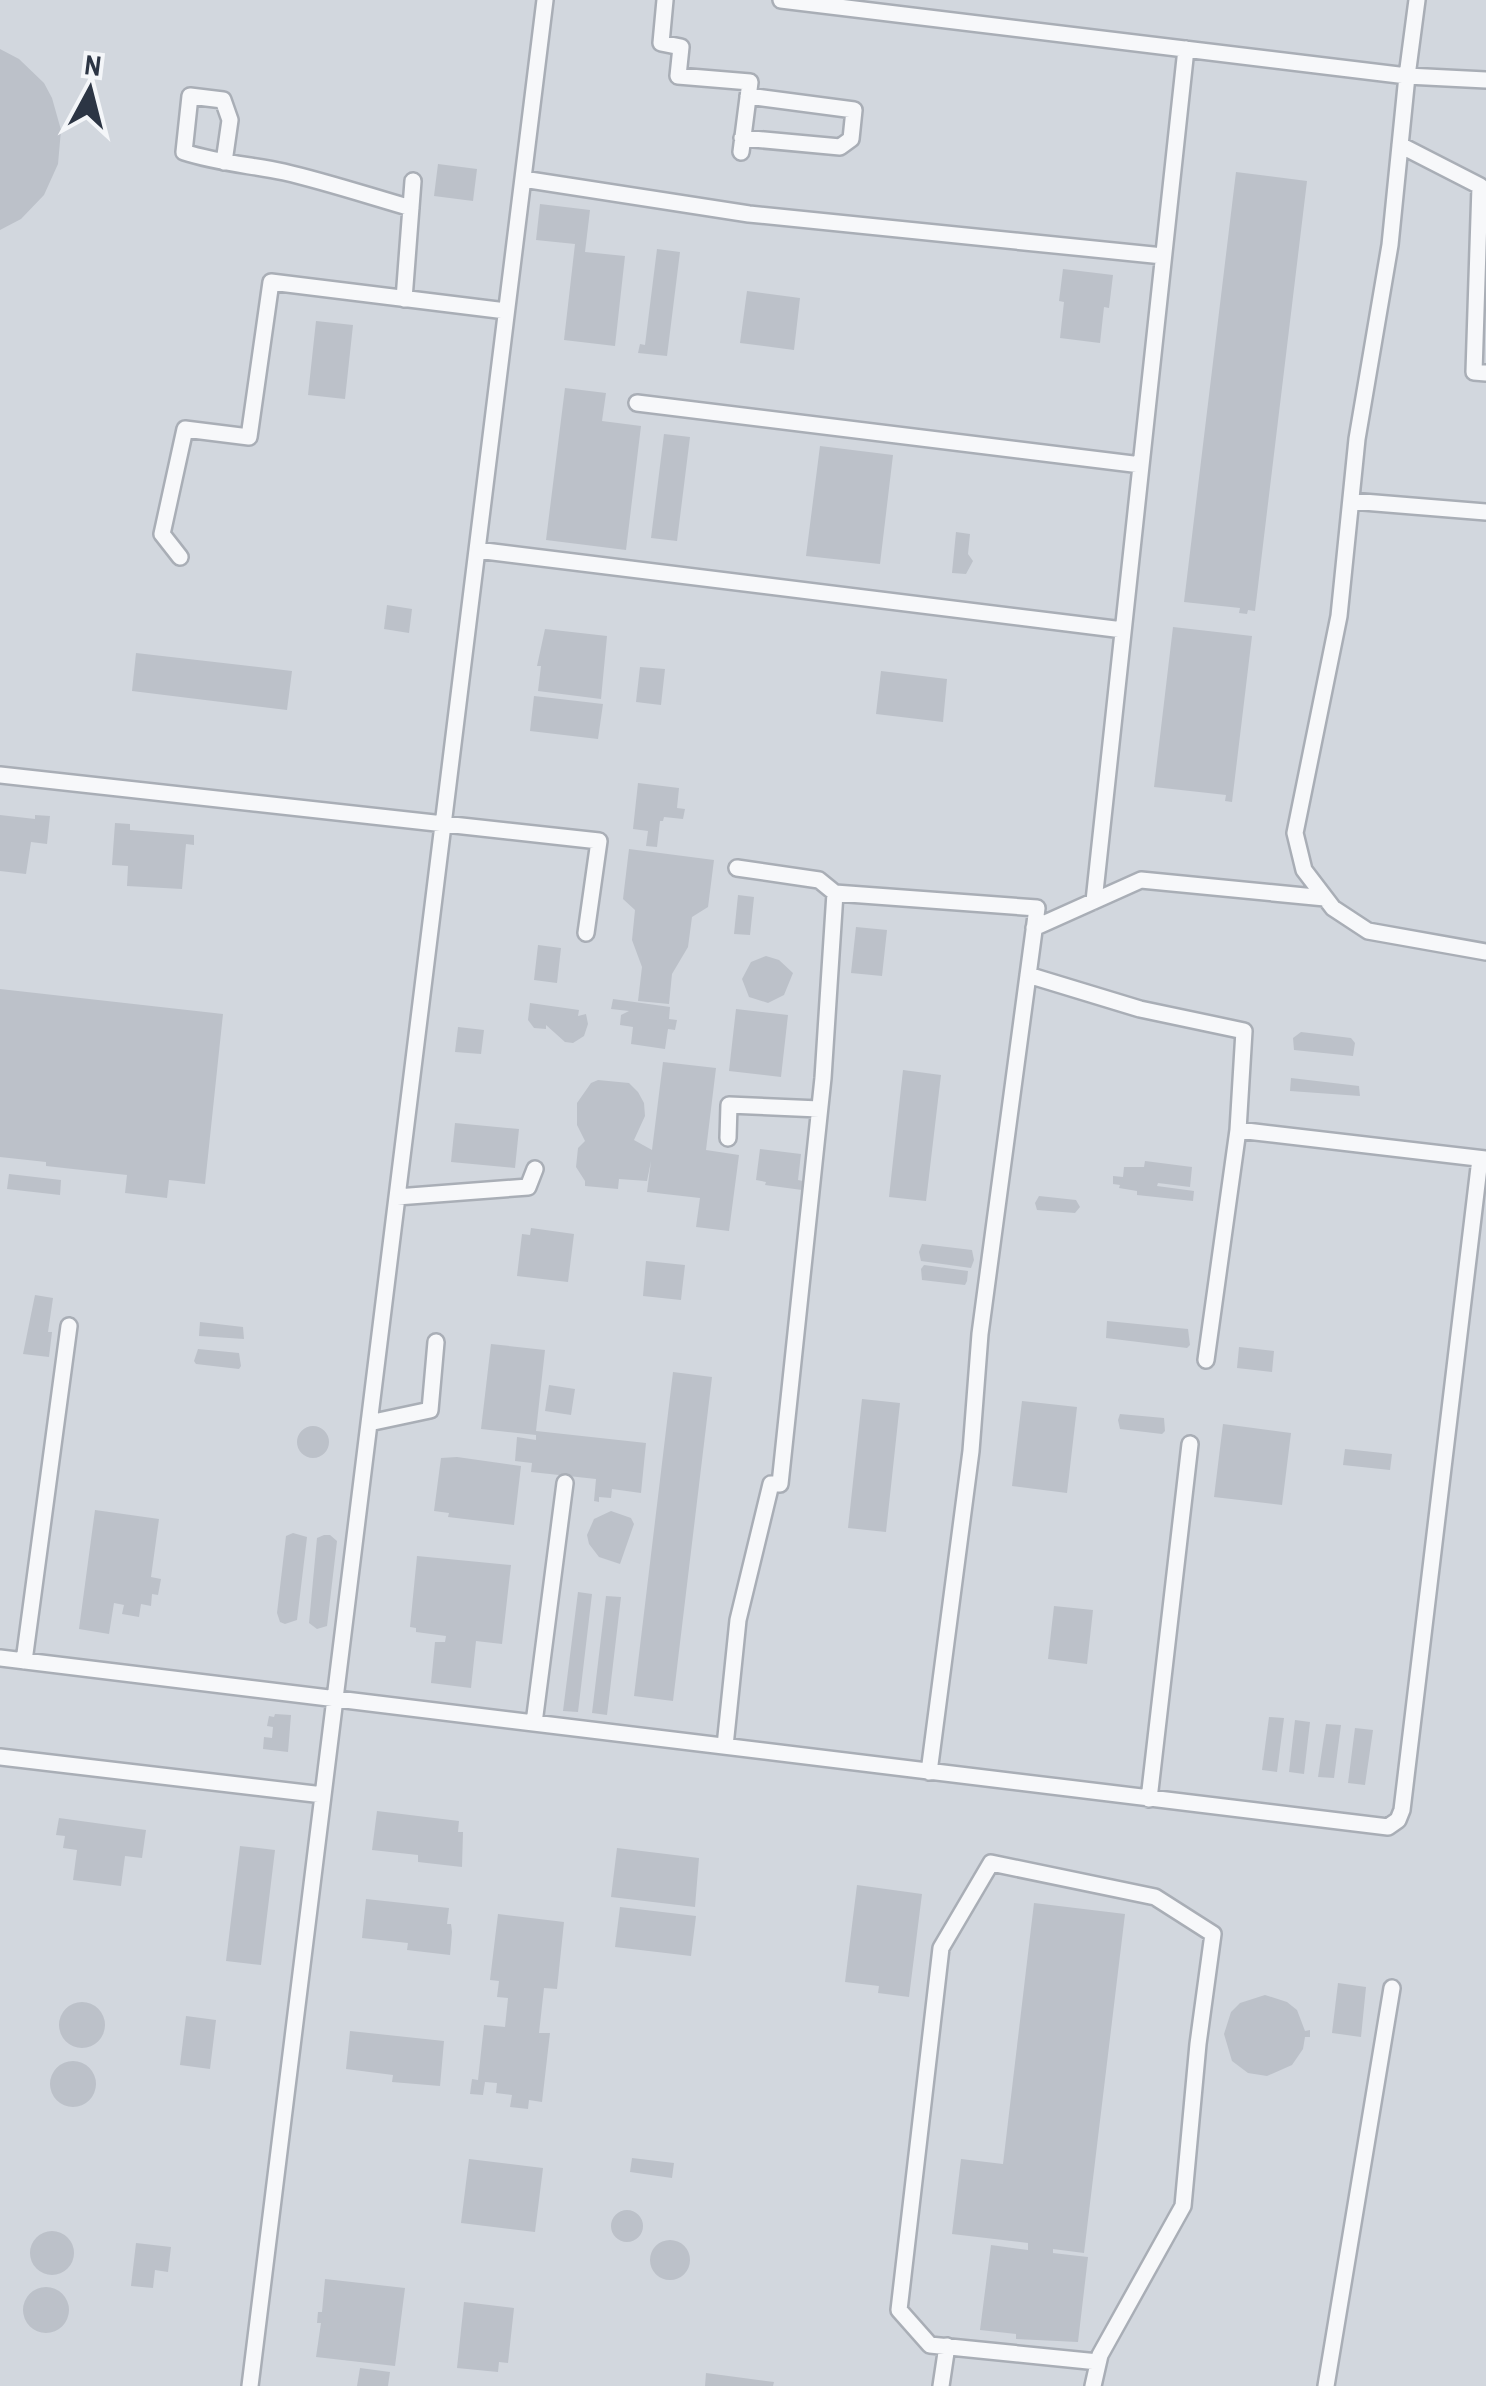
<svg xmlns="http://www.w3.org/2000/svg" width="1486" height="2386" font-family="'Archivo Narrow',sans-serif">
<rect width="100%" height="100%" fill="#e4e7ec"/>
<path fill="#d2d7de" d="M 0,0 L 1486,0 L 1486,2386 L 0,2386 Z"/>
<path fill="#bcc1c9" d="M 0,49 L 19,59 L 44,83 L 52,98 L 61,130 L 58,164 L 44,195 L 21,219 L 0,230 Z
M 438,164 L 477,169 L 473,201 L 434,196 Z
M 1236,172 L 1307,181 L 1255,611 L 1248,610 L 1247,614 L 1239,613 L 1240,608 L 1184,602 Z
M 540,204 L 590,210 L 585,252 L 625,256 L 615,346 L 564,340 L 575,244 L 536,240 Z
M 657,249 L 680,252 L 667,356 L 638,353 L 640,344 L 645,345 Z
M 1063,269 L 1113,275 L 1109,308 L 1104,307 L 1100,343 L 1060,338 L 1064,302 L 1059,301 Z
M 747,291 L 800,298 L 794,350 L 740,343 Z
M 316,321 L 353,325 L 345,399 L 308,395 Z
M 565,388 L 606,393 L 602,421 L 641,426 L 626,550 L 546,540 Z
M 664,434 L 690,437 L 677,541 L 651,538 Z
M 820,446 L 893,455 L 880,564 L 806,556 Z
M 956,532 L 970,534 L 968,554 L 973,561 L 966,574 L 952,573 Z
M 387,605 L 412,609 L 409,633 L 384,629 Z
M 1173,627 L 1252,636 L 1232,802 L 1225,801 L 1226,795 L 1154,787 Z
M 545,629 L 607,636 L 601,699 L 538,691 L 541,666 L 537,666 Z
M 136,653 L 292,671 L 287,710 L 132,691 Z
M 640,667 L 665,669 L 661,705 L 636,702 Z
M 881,671 L 947,679 L 943,722 L 876,714 Z
M 534,696 L 603,704 L 598,739 L 530,731 Z
M 638,783 L 679,788 L 677,808 L 685,809 L 683,819 L 664,817 L 663,821 L 660,821 L 657,847 L 646,846 L 648,831 L 633,829 Z
M 0,815 L 35,819 L 35,815 L 50,816 L 47,844 L 31,842 L 26,874 L 0,871 Z
M 115,823 L 130,824 L 130,830 L 194,835 L 194,845 L 186,844 L 182,889 L 127,886 L 128,866 L 112,865 Z
M 629,849 L 714,860 L 708,907 L 692,917 L 688,947 L 672,974 L 669,1004 L 638,1001 L 642,967 L 632,940 L 635,910 L 623,899 Z
M 738,895 L 754,897 L 750,935 L 734,934 Z
M 856,927 L 887,930 L 882,976 L 851,973 Z
M 538,945 L 561,948 L 557,983 L 534,980 Z
M 766,956 L 779,960 L 793,973 L 784,995 L 768,1003 L 749,997 L 742,979 L 751,962 Z
M 0,989 L 223,1014 L 205,1184 L 169,1180 L 167,1198 L 125,1193 L 127,1175 L 46,1166 L 46,1162 L 0,1157 Z
M 613,999 L 670,1007 L 669,1019 L 677,1020 L 675,1030 L 668,1029 L 665,1049 L 631,1044 L 633,1027 L 620,1025 L 621,1015 L 629,1011 L 611,1009 Z
M 530,1003 L 579,1010 L 578,1016 L 586,1014 L 588,1024 L 584,1036 L 573,1043 L 565,1042 L 546,1025 L 546,1029 L 534,1028 L 528,1020 Z
M 736,1009 L 788,1015 L 781,1077 L 729,1071 Z
M 458,1027 L 484,1030 L 481,1054 L 455,1052 Z
M 1301,1032 L 1351,1038 L 1355,1043 L 1353,1056 L 1294,1050 L 1293,1038 Z
M 663,1062 L 716,1068 L 706,1150 L 739,1155 L 729,1231 L 696,1227 L 700,1198 L 647,1192 L 651,1161 L 647,1181 L 619,1179 L 618,1189 L 585,1186 L 585,1181 L 576,1167 L 578,1148 L 585,1141 L 577,1125 L 577,1103 L 591,1083 L 598,1080 L 629,1083 L 638,1092 L 644,1103 L 645,1116 L 634,1140 L 652,1150 Z
M 903,1070 L 941,1075 L 926,1201 L 889,1197 Z
M 1291,1078 L 1359,1086 L 1360,1096 L 1290,1091 Z
M 455,1123 L 519,1129 L 515,1168 L 451,1162 Z
M 760,1149 L 801,1154 L 798,1180 L 803,1181 L 802,1190 L 765,1185 L 766,1182 L 756,1180 Z
M 1145,1161 L 1192,1167 L 1190,1187 L 1158,1183 L 1157,1186 L 1194,1191 L 1193,1201 L 1137,1195 L 1137,1191 L 1119,1188 L 1120,1185 L 1113,1184 L 1113,1176 L 1123,1177 L 1124,1167 L 1144,1167 Z
M 9,1174 L 61,1180 L 60,1195 L 7,1189 Z
M 1039,1196 L 1076,1200 L 1080,1207 L 1075,1213 L 1037,1210 L 1035,1203 Z
M 531,1228 L 574,1234 L 568,1282 L 517,1276 L 522,1234 L 530,1235 Z
M 922,1244 L 972,1250 L 974,1260 L 971,1268 L 921,1261 L 919,1252 Z
M 646,1261 L 685,1265 L 681,1300 L 643,1296 Z
M 924,1265 L 968,1271 L 967,1281 L 965,1285 L 922,1280 L 921,1269 Z
M 35,1295 L 53,1298 L 48,1332 L 52,1332 L 49,1357 L 23,1354 Z
M 1107,1321 L 1188,1329 L 1190,1345 L 1187,1348 L 1106,1338 Z
M 200,1322 L 243,1327 L 244,1339 L 199,1336 Z
M 491,1344 L 545,1350 L 536,1431 L 646,1443 L 641,1493 L 612,1489 L 611,1498 L 599,1497 L 599,1502 L 594,1501 L 596,1479 L 531,1472 L 532,1463 L 515,1461 L 517,1437 L 536,1440 L 536,1435 L 481,1429 Z
M 1239,1347 L 1274,1351 L 1272,1372 L 1237,1368 Z
M 198,1349 L 239,1353 L 241,1366 L 239,1369 L 196,1364 L 194,1361 Z
M 673,1372 L 712,1377 L 673,1701 L 634,1696 Z
M 549,1385 L 575,1389 L 571,1415 L 545,1411 Z
M 862,1399 L 900,1403 L 886,1532 L 848,1528 Z
M 1022,1401 L 1077,1407 L 1067,1493 L 1012,1486 Z
M 1120,1414 L 1164,1418 L 1165,1431 L 1162,1434 L 1120,1429 L 1118,1420 Z
M 1223,1424 L 1291,1433 L 1282,1505 L 1214,1497 Z
M297 1442a16 16 0 1 1 32 0a16 16 0 1 1-32 0Z
M 1345,1449 L 1392,1454 L 1390,1470 L 1343,1465 Z
M 457,1457 L 521,1466 L 514,1525 L 448,1517 L 449,1513 L 434,1511 L 441,1458 Z
M 95,1510 L 159,1519 L 151,1577 L 161,1579 L 158,1595 L 152,1594 L 151,1606 L 141,1604 L 139,1617 L 122,1614 L 124,1605 L 114,1603 L 109,1634 L 79,1629 Z
M 611,1511 L 631,1518 L 634,1524 L 620,1564 L 599,1557 L 589,1544 L 587,1535 L 594,1519 Z
M 293,1533 L 307,1537 L 297,1620 L 285,1624 L 280,1622 L 277,1613 L 286,1536 Z
M 324,1535 L 330,1535 L 337,1541 L 327,1626 L 317,1629 L 309,1623 L 317,1538 Z
M 417,1556 L 511,1565 L 502,1644 L 476,1641 L 471,1688 L 431,1683 L 435,1642 L 445,1642 L 446,1636 L 416,1632 L 416,1628 L 410,1627 Z
M 578,1592 L 592,1594 L 578,1712 L 563,1711 Z
M 606,1596 L 621,1597 L 607,1715 L 592,1713 Z
M 1054,1606 L 1093,1610 L 1087,1664 L 1048,1659 Z
M 275,1714 L 291,1715 L 288,1752 L 263,1749 L 264,1737 L 272,1738 L 273,1727 L 267,1726 L 269,1716 L 274,1717 Z
M 1269,1717 L 1284,1718 L 1277,1772 L 1262,1770 Z
M 1295,1720 L 1310,1722 L 1304,1774 L 1289,1772 Z
M 1326,1724 L 1341,1725 L 1334,1778 L 1318,1777 Z
M 1355,1728 L 1373,1730 L 1365,1785 L 1348,1783 Z
M 377,1811 L 459,1821 L 458,1832 L 463,1832 L 462,1867 L 418,1862 L 418,1855 L 372,1850 Z
M 59,1818 L 146,1830 L 142,1858 L 125,1856 L 121,1886 L 73,1880 L 77,1850 L 63,1848 L 65,1836 L 56,1835 Z
M 240,1846 L 275,1850 L 261,1965 L 226,1961 Z
M 617,1848 L 699,1858 L 695,1907 L 611,1897 Z
M 857,1885 L 922,1894 L 909,1997 L 878,1993 L 879,1986 L 845,1982 Z
M 366,1899 L 449,1908 L 447,1924 L 451,1924 L 452,1932 L 450,1955 L 407,1950 L 408,1943 L 362,1938 Z
M 1034,1903 L 1125,1914 L 1084,2253 L 1053,2249 L 1053,2253 L 1088,2257 L 1078,2342 L 1016,2339 L 1016,2334 L 980,2330 L 991,2245 L 1028,2250 L 1028,2243 L 952,2234 L 961,2159 L 1003,2164 Z
M 620,1907 L 696,1916 L 691,1956 L 615,1947 Z
M 498,1914 L 564,1922 L 557,1989 L 544,1988 L 539,2033 L 550,2033 L 542,2102 L 529,2100 L 528,2109 L 510,2107 L 512,2095 L 496,2093 L 497,2083 L 485,2082 L 483,2095 L 470,2094 L 472,2079 L 478,2080 L 484,2025 L 505,2027 L 508,1998 L 497,1997 L 499,1981 L 490,1980 Z
M 1338,1983 L 1366,1987 L 1361,2037 L 1332,2033 Z
M 1265,1995 L 1287,2002 L 1297,2010 L 1305,2031 L 1310,2030 L 1310,2037 L 1305,2037 L 1303,2049 L 1292,2065 L 1267,2076 L 1248,2073 L 1232,2061 L 1224,2034 L 1231,2012 L 1240,2003 Z
M59 2025a23 23 0 1 1 46 0a23 23 0 1 1-46 0Z
M 186,2016 L 216,2020 L 210,2069 L 180,2065 Z
M 350,2031 L 444,2041 L 440,2086 L 392,2082 L 393,2075 L 346,2069 Z
M50 2084a23 23 0 1 1 46 0a23 23 0 1 1-46 0Z
M 632,2158 L 674,2163 L 672,2178 L 630,2172 Z
M 469,2159 L 543,2168 L 535,2232 L 461,2223 Z
M611 2226a16 16 0 1 1 32 0a16 16 0 1 1-32 0Z
M30 2253a22 22 0 1 1 44 0a22 22 0 1 1-44 0Z
M650 2260a20 20 0 1 1 40 0a20 20 0 1 1-40 0Z
M 136,2243 L 171,2247 L 168,2272 L 155,2270 L 153,2288 L 131,2286 Z
M 325,2279 L 405,2288 L 395,2366 L 316,2357 L 321,2323 L 317,2323 L 318,2312 L 322,2312 Z
M23 2310a23 23 0 1 1 46 0a23 23 0 1 1-46 0Z
M 464,2302 L 514,2308 L 508,2363 L 499,2362 L 498,2372 L 457,2368 Z
M 360,2368 L 390,2372 L 388,2386 L 357,2386 Z
M 706,2373 L 774,2382 L 773,2386 L 705,2386 Z"/>
<g fill="none" stroke-linecap="round" stroke-linejoin="round">
<defs>
<path id="lane" d="M 665,0 L 661,43 L 681,47 L 678,76 L 750,82 L 741,152
M 781,0 L 1407,76 L 1390,245 L 1357,439 L 1339,616 L 1295,833 L 1304,870 L 1333,908 L 1368,931 L 1486,952
M 1417,0 L 1407,76 L 1486,80
M 742,138 L 840,147 L 851,139 L 854,110 L 748,96
M 1400,145 L 1480,186 L 1474,372 L 1486,373
M 224,162 L 230,120 L 223,100 L 190,96 L 184,152 C 217,163 251,165 284,172 C 327,182 369,196 411,208
M 523,179 L 749,214 L 1163,256
M 404,299 L 413,181
M 637,403 L 1141,465
M 1351,501 L 1486,512
M 477,550 L 1123,630
M 180,557 L 162,534 L 185,429 L 249,437 L 271,282 L 506,311
M 0,775 L 599,841 L 586,933
M 737,868 L 819,880 L 835,893 L 1037,908 L 980,1334 L 971,1451 L 929,1772
M 1094,901 L 1186,49
M 1034,928 L 1141,880 L 1325,898
M 1028,975 L 1140,1009 L 1244,1031 L 1238,1130 L 1206,1360
M 1238,1130 L 1486,1159
M 728,1138 L 729,1105 L 819,1109
M 397,1197 L 528,1187 L 535,1169
M 369,1423 L 430,1410 L 436,1342
M 0,1658 L 1388,1827 L 1398,1820 L 1402,1810 L 1480,1159
M 24,1661 L 69,1326
M 534,1723 L 565,1483
M 725,1746 L 738,1620 L 771,1484 L 780,1484 L 823,1078 L 835,893
M 0,1757 L 323,1795
M 1149,1799 L 1190,1444
M 250,2386 L 545,0
M 941,2386 L 947,2346
M 1093,2386 L 1100,2355 L 1183,2206 L 1198,2044 L 1213,1934 L 1155,1897 L 991,1863 L 941,1948 L 899,2310 L 930,2345 L 1098,2362
M 1326,2386 L 1392,1988"/>
</defs>
<use href="#lane" stroke="#a9aeb6" stroke-width="20"/>
<use href="#lane" stroke="#f7f8fa" stroke-width="15"/>
</g>
<g transform="translate(90 90) rotate(7)" stroke="#f4f6f9" stroke-width="8" paint-order="stroke">
<path d="M0-8L18 38L0 25L-18 38Z" fill="#2c3544"/>
<text y="-15" font-size="28" font-weight="bold" text-anchor="middle" fill="#2c3544">N</text>
</g>
</svg>
